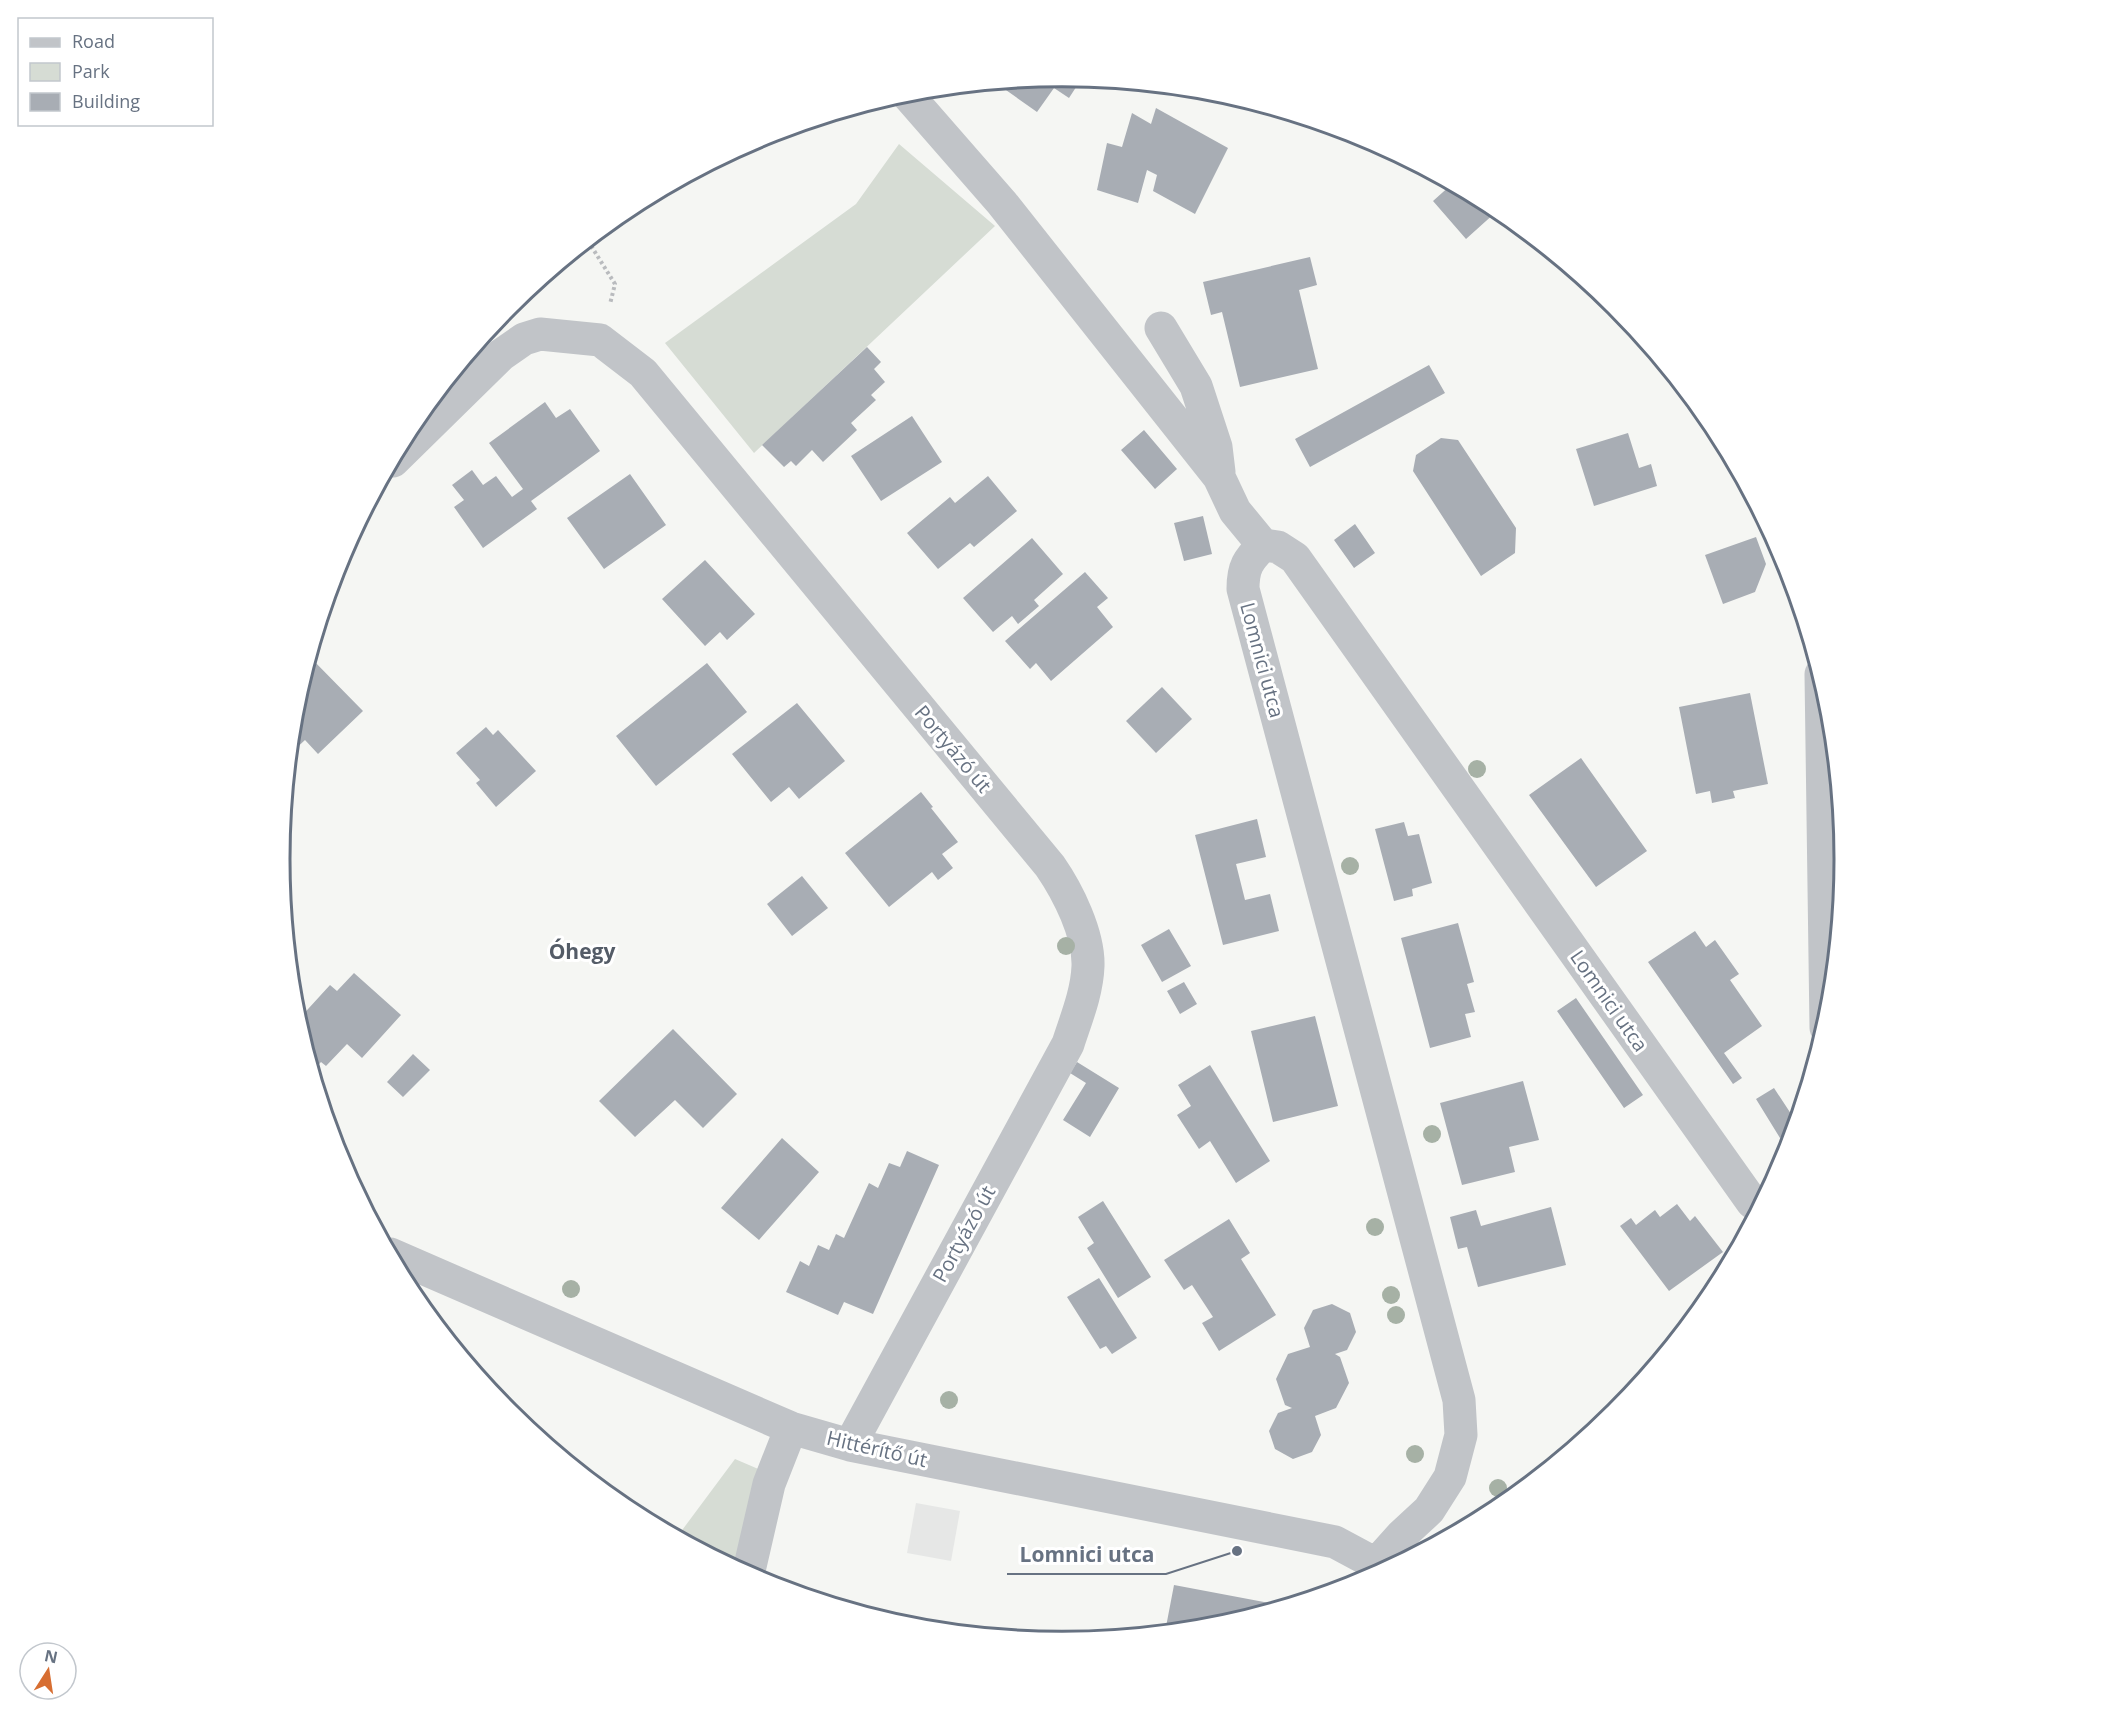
<svg xmlns="http://www.w3.org/2000/svg" width="2126" height="1719" font-family="'Open Sans',sans-serif">
<rect width="100%" height="100%" fill="#f5f6f3"/>
<path fill="#e6e7e6" d="M 916,1503 L 960,1511 L 951,1561 L 907,1553 Z"/>
<path fill="#d6dcd4" d="M 899,144 L 995,226 L 754,453 L 665,343 L 856,204 Z
M 735,1459 L 763,1471 L 734,1567 L 677,1537 Z"/>
<path fill="#a8adb4" d="M 1063,77 L 1082,78 L 1069,98 L 1054,88 L 1037,112 L 996,83 Z
M 1156,108 L 1228,148 L 1195,214 L 1153,191 L 1157,175 L 1147,170 L 1138,203 L 1097,190 L 1107,143 L 1122,147 L 1132,113 L 1151,124 Z
M 1452,184 L 1489,204 L 1496,212 L 1466,239 L 1433,201 Z
M 1310,257 L 1317,285 L 1299,290 L 1318,369 L 1240,387 L 1222,312 L 1211,315 L 1203,282 Z
M 867,347 L 881,362 L 874,369 L 885,382 L 871,395 L 876,400 L 851,423 L 857,430 L 823,462 L 812,450 L 796,466 L 791,461 L 784,467 L 762,445 Z
M 1429,365 L 1445,393 L 1310,467 L 1295,439 Z
M 545,402 L 556,418 L 570,409 L 600,451 L 531,501 L 537,509 L 483,548 L 454,507 L 464,500 L 452,485 L 472,470 L 483,485 L 496,476 L 512,497 L 523,489 L 489,443 Z
M 912,416 L 942,462 L 881,501 L 851,456 Z
M 1144,430 L 1177,469 L 1155,489 L 1121,450 Z
M 1628,433 L 1639,468 L 1651,464 L 1657,486 L 1594,506 L 1576,449 Z
M 1441,438 L 1458,440 L 1516,528 L 1515,553 L 1481,576 L 1413,471 L 1416,455 Z
M 630,474 L 666,525 L 604,569 L 567,518 Z
M 988,476 L 1017,511 L 974,547 L 970,543 L 938,569 L 907,533 L 950,497 L 955,503 Z
M 1203,516 L 1212,554 L 1184,561 L 1174,523 Z
M 1355,524 L 1375,553 L 1354,568 L 1334,540 Z
M 1756,537 L 1766,564 L 1755,592 L 1723,604 L 1705,555 Z
M 1032,538 L 1063,574 L 1034,600 L 1039,606 L 1018,624 L 1012,616 L 993,632 L 963,598 Z
M 705,560 L 755,614 L 727,640 L 720,632 L 705,646 L 662,599 Z
M 1085,572 L 1108,598 L 1097,607 L 1113,627 L 1051,681 L 1036,663 L 1030,669 L 1005,641 Z
M 310,657 L 363,711 L 318,754 L 305,740 L 290,754 L 295,706 Z
M 707,663 L 747,712 L 656,786 L 616,736 Z
M 1162,687 L 1192,719 L 1156,753 L 1126,721 Z
M 1750,693 L 1768,784 L 1733,791 L 1735,798 L 1712,803 L 1710,791 L 1696,794 L 1679,707 Z
M 797,703 L 845,761 L 799,799 L 789,787 L 771,802 L 732,754 Z
M 486,727 L 493,735 L 498,730 L 536,771 L 496,807 L 476,783 L 480,780 L 456,753 Z
M 1581,758 L 1647,851 L 1596,887 L 1529,795 Z
M 921,792 L 933,807 L 931,808 L 958,842 L 942,854 L 953,868 L 938,880 L 932,872 L 889,907 L 845,853 Z
M 1257,819 L 1266,857 L 1236,864 L 1245,900 L 1270,894 L 1279,931 L 1223,945 L 1195,835 Z
M 1404,822 L 1408,836 L 1419,834 L 1432,883 L 1412,889 L 1413,896 L 1394,901 L 1375,829 Z
M 802,876 L 828,908 L 792,936 L 767,904 Z
M 1458,923 L 1474,982 L 1467,984 L 1475,1012 L 1465,1014 L 1471,1037 L 1430,1048 L 1401,938 Z
M 1169,929 L 1191,966 L 1162,982 L 1141,945 Z
M 1695,931 L 1706,947 L 1715,940 L 1739,974 L 1730,980 L 1762,1026 L 1724,1053 L 1742,1078 L 1733,1084 L 1648,962 Z
M 354,973 L 401,1015 L 362,1058 L 347,1044 L 326,1066 L 321,1062 L 313,1071 L 298,1020 L 330,985 L 337,991 Z
M 1184,982 L 1197,1004 L 1180,1014 L 1167,991 Z
M 1576,998 L 1643,1095 L 1624,1108 L 1557,1011 Z
M 1315,1016 L 1338,1106 L 1273,1122 L 1251,1031 Z
M 673,1029 L 737,1094 L 703,1128 L 675,1100 L 635,1137 L 599,1101 Z
M 413,1054 L 430,1070 L 403,1097 L 387,1082 Z
M 1077,1062 L 1119,1088 L 1090,1137 L 1063,1120 L 1086,1083 L 1070,1073 Z
M 1210,1065 L 1270,1161 L 1236,1183 L 1210,1141 L 1199,1149 L 1177,1115 L 1191,1106 L 1178,1085 Z
M 1523,1081 L 1539,1140 L 1509,1147 L 1515,1172 L 1462,1185 L 1440,1103 Z
M 1774,1088 L 1797,1123 L 1796,1128 L 1780,1138 L 1756,1099 Z
M 782,1138 L 819,1172 L 759,1240 L 721,1208 Z
M 907,1151 L 939,1165 L 873,1314 L 844,1302 L 838,1315 L 786,1292 L 800,1261 L 809,1266 L 818,1245 L 829,1250 L 836,1234 L 844,1238 L 869,1183 L 878,1188 L 889,1163 L 900,1167 Z
M 1103,1201 L 1151,1277 L 1118,1298 L 1087,1248 L 1094,1243 L 1078,1217 Z
M 1677,1204 L 1690,1221 L 1695,1216 L 1723,1252 L 1669,1291 L 1620,1226 L 1631,1218 L 1636,1225 L 1655,1210 L 1660,1217 Z
M 1551,1207 L 1566,1265 L 1478,1287 L 1467,1247 L 1458,1249 L 1450,1217 L 1476,1210 L 1481,1226 Z
M 1229,1219 L 1250,1253 L 1241,1259 L 1276,1315 L 1219,1351 L 1202,1323 L 1213,1317 L 1192,1285 L 1184,1290 L 1164,1260 Z
M 1099,1278 L 1137,1338 L 1112,1354 L 1106,1346 L 1100,1349 L 1067,1297 Z
M 1332,1304 L 1350,1313 L 1356,1332 L 1347,1350 L 1335,1354 L 1340,1357 L 1349,1383 L 1336,1408 L 1315,1416 L 1321,1435 L 1312,1452 L 1293,1459 L 1275,1449 L 1269,1431 L 1278,1413 L 1292,1408 L 1285,1405 L 1276,1379 L 1288,1354 L 1310,1347 L 1304,1328 L 1313,1310 Z
M 1174,1585 L 1286,1606 L 1215,1628 L 1165,1632 Z"/>
<g fill="none" stroke-linecap="round" stroke-linejoin="round">
<path stroke="#b9bbbe" stroke-width="4" stroke-dasharray="3 3" stroke-linecap="butt" d="M 588,241 L 615,284 L 610,304"/>
<path stroke="#c1c4c8" stroke-width="33" d="M 906,93 L 1002,203 L 1219,477 L 1235,511 L 1263,545
M 1161,328 L 1196,386 L 1216,447 L 1219,472
M 393,461 L 501,355 L 524,339 L 540,334 L 600,340 L 643,373 L 1050,866 C 1068,892 1089,934 1088,966 C 1087,993 1076,1019 1068,1044 L 850,1445
M 1263,545 C 1248,560 1243,567 1243,589 L 1459,1400 L 1461,1435 L 1450,1477 L 1429,1510 L 1402,1535 L 1376,1564
M 1263,545 L 1278,547 L 1295,558 L 1752,1202 L 1760,1208
M 1821,674 L 1826,1028
M 390,1254 L 791,1428 L 850,1445 L 1335,1542 L 1376,1564 L 1385,1571
M 748,1575 L 769,1484 L 791,1428"/>
</g>
<g fill="#a6b1a5">
<circle cx="1477" cy="769" r="9"/>
<circle cx="1350" cy="866" r="9"/>
<circle cx="1066" cy="946" r="9"/>
<circle cx="1432" cy="1134" r="9"/>
<circle cx="1375" cy="1227" r="9"/>
<circle cx="571" cy="1289" r="9"/>
<circle cx="1391" cy="1295" r="9"/>
<circle cx="1396" cy="1315" r="9"/>
<circle cx="949" cy="1400" r="9"/>
<circle cx="1415" cy="1454" r="9"/>
<circle cx="1498" cy="1488" r="9"/>
</g>
<g text-anchor="middle" stroke-width="6" stroke-linejoin="round" paint-order="stroke">
<g font-size="20" fill="#677282" stroke="#fff">
<text transform="translate(1262 660) rotate(75)" y="7">Lomnici utca</text>
<text transform="translate(953 749) rotate(50)" y="7">Portyázó út</text>
<text transform="translate(1609 1001) rotate(55)" y="7">Lomnici utca</text>
<text transform="translate(964 1234) rotate(-61)" y="7">Portyázó út</text>
<text transform="translate(877 1449) rotate(13)" y="7">Hittérítő út</text>
</g>
<g font-size="21" font-weight="bold" fill="#545c67" stroke="#fff">
<text x="582" y="959">Óhegy</text>
</g>
</g>
<path d="M0 0H2126V1719H0ZM290 859a772 772 0 1 1 1544 0a772 772 0 1 1-1544 0Z" fill="#fff" fill-rule="evenodd"/>
<path fill="none" stroke="#677282" stroke-width="3" d="M290 859a772 772 0 1 1 1544 0a772 772 0 1 1-1544 0Z"/>
<path fill="none" stroke="#677282" stroke-width="2" d="M1237 1551L1166 1574H1007"/>
<circle fill="#677282" stroke="#fff" stroke-width="2" cx="1237" cy="1551" r="6"/>
<g font-size="21" text-anchor="middle" font-weight="bold" fill="#677282" stroke="#fff" stroke-width="6" stroke-linejoin="round" paint-order="stroke">
<text x="1087" y="1562">Lomnici utca</text>
</g>
<rect x="18" y="18" width="195" height="108" fill="#ffffff" stroke="#c2c7cd" stroke-width="1.5"/>
<rect x="30" y="38" width="30" height="9" fill="#c1c4c8" stroke="#c2c7cd" stroke-width="1.5"/>
<text x="72" y="48" font-size="18" fill="#677282">Road</text>
<rect x="30" y="63" width="30" height="18" fill="#d6dcd4" stroke="#c2c7cd" stroke-width="1.5"/>
<text x="72" y="78" font-size="18" fill="#677282">Park</text>
<rect x="30" y="93" width="30" height="18" fill="#a8adb4" stroke="#c2c7cd" stroke-width="1.5"/>
<text x="72" y="108" font-size="18" fill="#677282">Building</text>
<g transform="translate(48 1671) rotate(12)"><circle r="28" fill="#ffffff" stroke="#c2c7cd" stroke-width="1.5"/>
<path d="M0-4.5L10 22L0 15L-10 22Z" fill="#d76e32"/>
<text y="-9" font-size="16" font-weight="bold" text-anchor="middle" fill="#677282">N</text>
</g>
</svg>
